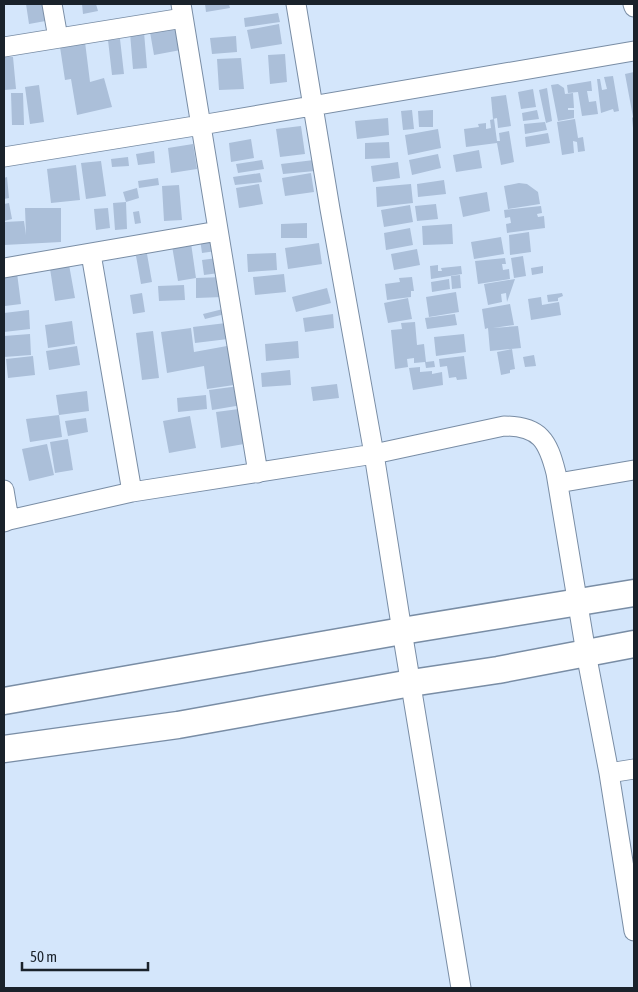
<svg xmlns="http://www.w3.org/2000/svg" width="638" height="992" font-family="'Asap Condensed',sans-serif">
<rect width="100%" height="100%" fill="#d4e6fb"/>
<path fill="#abbfd9" d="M 26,4 L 49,4 L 51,20 L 29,24 Z
M 82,4 L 96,4 L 98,11 L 83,14 Z
M 205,4 L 229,4 L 230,8 L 206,12 Z
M 278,13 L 280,22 L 245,27 L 244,18 Z
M 279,24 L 282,44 L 251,49 L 247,30 Z
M 182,26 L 186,49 L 154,55 L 150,32 Z
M 144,32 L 147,68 L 133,69 L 130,33 Z
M 236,36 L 237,52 L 212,54 L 210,38 Z
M 120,39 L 124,74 L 112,75 L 108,40 Z
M 85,42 L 90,82 L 104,78 L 112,107 L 77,115 L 71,79 L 65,80 L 60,47 Z
M 285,54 L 287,82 L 270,84 L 268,55 Z
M 4,57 L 13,57 L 16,89 L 4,90 Z
M 241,58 L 244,89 L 219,90 L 217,59 Z
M 634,72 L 634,128 L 633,128 L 632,118 L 633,117 L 625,74 Z
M 613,76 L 619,111 L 614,112 L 613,109 L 601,113 L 597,79 L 600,79 L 602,90 L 607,89 L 604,77 Z
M 591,81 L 592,91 L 587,91 L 589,102 L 596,101 L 598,114 L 582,116 L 578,92 L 568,93 L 567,85 Z
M 558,84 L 564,88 L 565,94 L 573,93 L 574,108 L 568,108 L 568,110 L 574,110 L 574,118 L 558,121 L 551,85 Z
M 39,85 L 44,122 L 30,124 L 25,87 Z
M 547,88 L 552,121 L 546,123 L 539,90 Z
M 533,89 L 536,107 L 521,109 L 518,92 Z
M 11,93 L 23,93 L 24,125 L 12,125 Z
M 506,95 L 511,126 L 498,128 L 497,118 L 493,119 L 491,97 Z
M 412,110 L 414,129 L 403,130 L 401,111 Z
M 433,110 L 433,127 L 419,127 L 418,111 Z
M 537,110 L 539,119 L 523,121 L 522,113 Z
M 388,118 L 389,135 L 357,139 L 355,121 Z
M 494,119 L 497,141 L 500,141 L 499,133 L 509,131 L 514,162 L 501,165 L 497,143 L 466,147 L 464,129 L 479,127 L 478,124 L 486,123 L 486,129 L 491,128 L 490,120 Z
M 575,119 L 578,138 L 583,137 L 585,151 L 578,152 L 577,142 L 573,141 L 574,153 L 562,155 L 557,122 Z
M 545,122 L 547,130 L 525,134 L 524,124 Z
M 301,126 L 305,154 L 280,157 L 276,129 Z
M 438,129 L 441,148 L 408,155 L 405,135 Z
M 548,133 L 550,143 L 526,147 L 525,137 Z
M 251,139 L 254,158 L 231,162 L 229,143 Z
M 389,142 L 390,158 L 365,159 L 365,143 Z
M 193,144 L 197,169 L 171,173 L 168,148 Z
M 479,150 L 482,168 L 456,172 L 453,155 Z
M 154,151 L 155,163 L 138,165 L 136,154 Z
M 438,154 L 441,168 L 412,175 L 409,160 Z
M 128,157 L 129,166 L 112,167 L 111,159 Z
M 262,160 L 264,169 L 238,173 L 236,164 Z
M 314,160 L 315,171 L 283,174 L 281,164 Z
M 101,161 L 106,196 L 86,199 L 81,163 Z
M 398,162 L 400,178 L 373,182 L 371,166 Z
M 76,165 L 80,200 L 51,203 L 47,169 Z
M 260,173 L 262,182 L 235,185 L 233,177 Z
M 311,173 L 314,192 L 285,196 L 282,178 Z
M 7,177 L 9,198 L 4,199 L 4,178 Z
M 158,178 L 159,185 L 139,188 L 138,181 Z
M 444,180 L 446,194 L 418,197 L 417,184 Z
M 519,183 L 527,184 L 538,192 L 540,204 L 508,209 L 504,186 Z
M 259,184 L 263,204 L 239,208 L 236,188 Z
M 411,184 L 413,203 L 377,207 L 376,187 Z
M 179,185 L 182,220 L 164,221 L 162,186 Z
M 137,188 L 139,198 L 126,202 L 127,229 L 115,230 L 113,203 L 126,202 L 123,192 Z
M 487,192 L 490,211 L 463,217 L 459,197 Z
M 9,203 L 12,219 L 4,221 L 4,204 Z
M 436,204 L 438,219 L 417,221 L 415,206 Z
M 410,205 L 413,222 L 384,227 L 381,210 Z
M 541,206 L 542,213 L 537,214 L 538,217 L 544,216 L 545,228 L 507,233 L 506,224 L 511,223 L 510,217 L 505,218 L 504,210 Z
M 25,208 L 61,208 L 61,242 L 4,245 L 4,222 L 24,221 L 26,235 Z
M 108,208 L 110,228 L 96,230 L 94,209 Z
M 139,211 L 141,223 L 135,224 L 133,212 Z
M 307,223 L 307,238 L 281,238 L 281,224 Z
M 452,224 L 453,244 L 423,245 L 422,226 Z
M 410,228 L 413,245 L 386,250 L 384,233 Z
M 529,232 L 531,252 L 510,255 L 509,235 Z
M 213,237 L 216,251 L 202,253 L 200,239 Z
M 501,237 L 504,254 L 474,259 L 471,242 Z
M 191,243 L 196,278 L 223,277 L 223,297 L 196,298 L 196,278 L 178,281 L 172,246 Z
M 319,243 L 322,264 L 288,269 L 285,248 Z
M 417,249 L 420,265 L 394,270 L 391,254 Z
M 276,253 L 277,270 L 248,272 L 247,254 Z
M 147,254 L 152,282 L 141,284 L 136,256 Z
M 523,256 L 526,276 L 514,278 L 511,258 Z
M 217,258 L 219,273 L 204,275 L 202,260 Z
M 505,258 L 506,264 L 502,264 L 503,270 L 509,269 L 510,279 L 478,284 L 475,261 Z
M 68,259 L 75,298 L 55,301 L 49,262 Z
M 438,265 L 438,271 L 442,271 L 441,268 L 461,266 L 462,274 L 431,279 L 430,266 Z
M 543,266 L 543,273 L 532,275 L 531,268 Z
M 17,273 L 21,304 L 5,306 L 4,275 Z
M 284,274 L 286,292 L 255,295 L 253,277 Z
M 460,275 L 461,288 L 452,289 L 451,276 Z
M 412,277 L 414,291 L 411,291 L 411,297 L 387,300 L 385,284 L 400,282 L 399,278 Z
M 449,279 L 450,289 L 432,292 L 431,282 Z
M 515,279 L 507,302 L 506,293 L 501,294 L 502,302 L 488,305 L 484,284 Z
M 184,285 L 185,300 L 159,301 L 158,286 Z
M 327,288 L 331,303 L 296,312 L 292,297 Z
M 456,292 L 459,312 L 429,317 L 426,297 Z
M 142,293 L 145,312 L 133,314 L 130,295 Z
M 562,293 L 563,296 L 558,298 L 558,301 L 548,302 L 547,295 Z
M 541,297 L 542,305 L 559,302 L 561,315 L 531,320 L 528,299 Z
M 408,298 L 412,319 L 388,323 L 384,303 Z
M 510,304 L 514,325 L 493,328 L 518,326 L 521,348 L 490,351 L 488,328 L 485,329 L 482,309 Z
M 227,308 L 229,313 L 205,319 L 203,314 Z
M 29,310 L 30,329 L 4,332 L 4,313 Z
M 333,314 L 334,328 L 305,332 L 303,318 Z
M 455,314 L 457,325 L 427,329 L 425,318 Z
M 72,321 L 75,344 L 48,348 L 45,325 Z
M 415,322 L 417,345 L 424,344 L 426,362 L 434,361 L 435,367 L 426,368 L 425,362 L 414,363 L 414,358 L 407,359 L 408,367 L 395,369 L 391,330 L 402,329 L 401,323 Z
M 226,323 L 228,339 L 195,343 L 193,327 Z
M 191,328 L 194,352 L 227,346 L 234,385 L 207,389 L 204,366 L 167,373 L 161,332 Z
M 153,331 L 159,378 L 142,380 L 136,333 Z
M 30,334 L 31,355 L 4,357 L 4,336 Z
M 464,334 L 466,352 L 436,356 L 434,337 Z
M 298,341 L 299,358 L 266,361 L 265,344 Z
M 77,346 L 80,365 L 49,370 L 46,351 Z
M 512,349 L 515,369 L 510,370 L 510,373 L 501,375 L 497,352 Z
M 534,355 L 536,366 L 525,367 L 523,357 Z
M 33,356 L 35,375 L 8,378 L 6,359 Z
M 464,356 L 467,379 L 457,380 L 456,377 L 449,378 L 447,366 L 440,367 L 439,359 Z
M 420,367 L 420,372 L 432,371 L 432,374 L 442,372 L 443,385 L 413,390 L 409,368 Z
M 290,370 L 291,385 L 262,387 L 261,373 Z
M 337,384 L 339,398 L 313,401 L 311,387 Z
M 239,386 L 242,405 L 212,410 L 209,390 Z
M 87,391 L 89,411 L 59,415 L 56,395 Z
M 206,395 L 207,409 L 178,412 L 177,398 Z
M 239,409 L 244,444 L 221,448 L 216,412 Z
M 59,415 L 62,437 L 30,442 L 26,419 Z
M 190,416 L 196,448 L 169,453 L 163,421 Z
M 86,418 L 88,432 L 68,436 L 65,421 Z
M 68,439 L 73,470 L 55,473 L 50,442 Z
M 47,444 L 54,475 L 29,481 L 22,449 Z"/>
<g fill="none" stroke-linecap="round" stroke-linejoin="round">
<defs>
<path id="street" d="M 52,4 L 58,38
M 181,4 L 258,473
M 296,4 L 330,209 L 374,454 L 402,631 L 461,988
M 633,4 L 634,7
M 4,47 L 183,18
M 4,157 L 201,125 L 634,51
M 91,254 L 132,492
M 4,268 L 218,231
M 558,483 L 634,470
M 4,490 L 9,520
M 4,522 L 9,520 L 132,492 L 374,454 L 504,426 C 540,426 548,441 556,473 L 586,653 L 609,773 L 634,931
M 609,773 L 634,769"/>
<path id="secondary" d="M 4,701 L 402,631 L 634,593
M 4,749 L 178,725 L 411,683 L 498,670 L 634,644"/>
</defs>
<use href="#street" stroke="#798da5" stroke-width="21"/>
<use href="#secondary" stroke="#798da5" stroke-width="29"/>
<use href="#street" stroke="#fff" stroke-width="19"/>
<use href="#secondary" stroke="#fff" stroke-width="26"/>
</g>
<rect width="638" height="992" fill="none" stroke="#1a222b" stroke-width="10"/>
<path d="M22 962v8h126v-8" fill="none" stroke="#1a222b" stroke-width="2.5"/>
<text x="30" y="962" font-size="15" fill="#1a222b" stroke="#d4e6fb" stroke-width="4" paint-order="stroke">50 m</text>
</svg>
